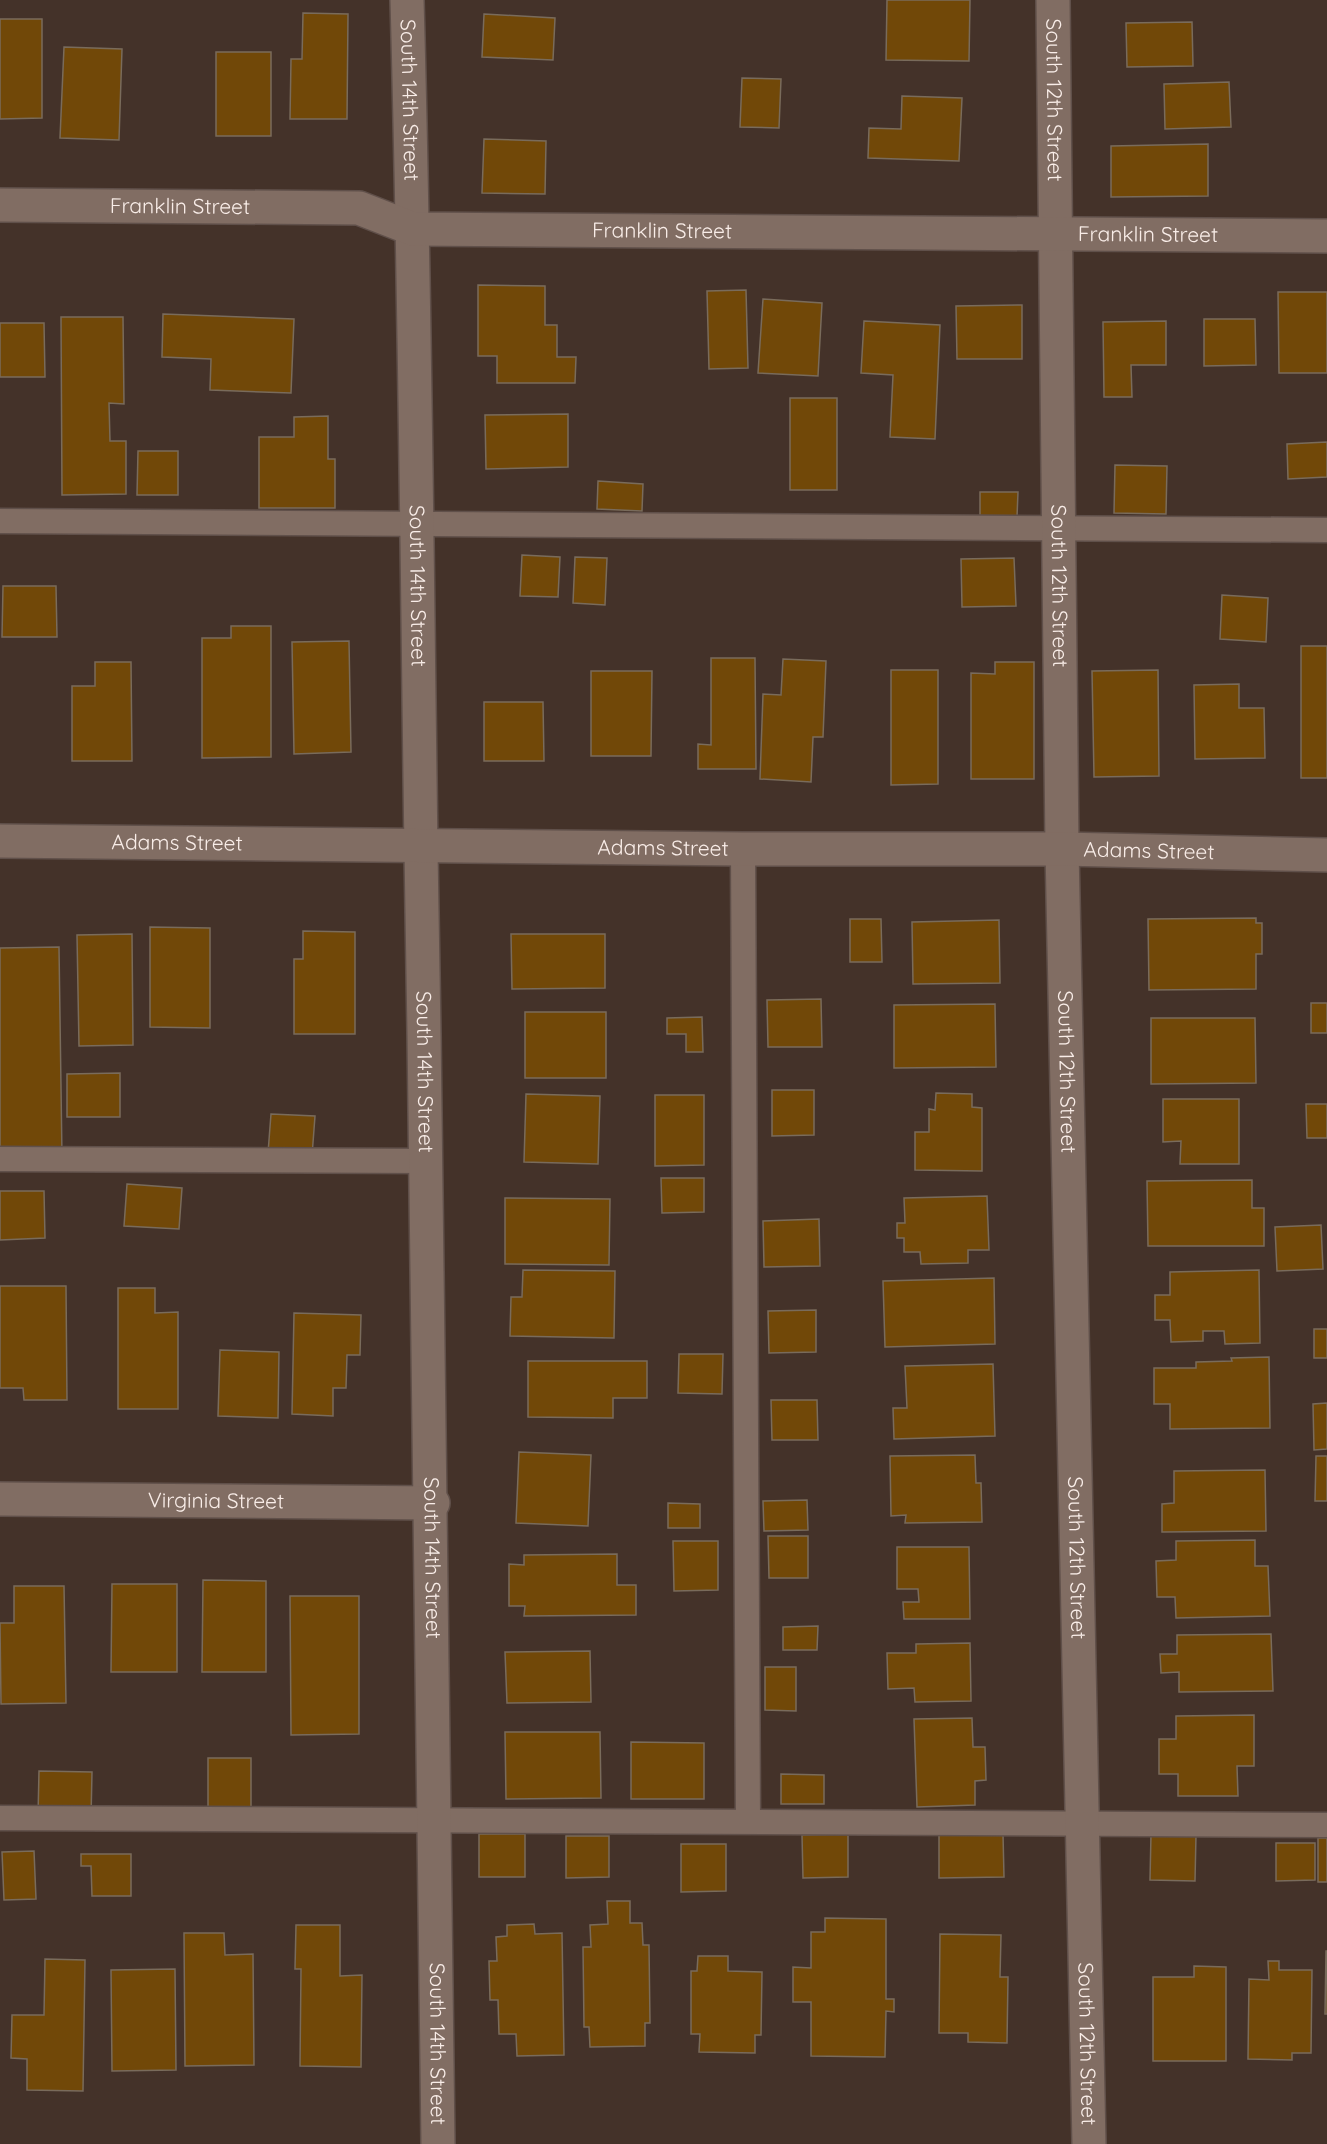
<svg xmlns="http://www.w3.org/2000/svg" width="1327" height="2144" font-family="Quicksand,sans-serif">
<rect width="100%" height="100%" fill="#443229"/>
<path fill="#714808" stroke="#796b5b" stroke-width="1.5" d="M 887,0 L 970,0 L 969,61 L 886,60 Z
M 303,13 L 348,14 L 347,119 L 290,119 L 291,59 L 302,59 Z
M 484,14 L 555,18 L 553,60 L 482,57 Z
M 0,19 L 42,19 L 42,118 L 0,119 Z
M 1192,22 L 1193,66 L 1127,67 L 1126,23 Z
M 64,47 L 122,49 L 119,140 L 60,138 Z
M 216,52 L 271,52 L 271,136 L 216,136 Z
M 742,78 L 781,79 L 779,128 L 740,127 Z
M 1229,82 L 1231,127 L 1165,129 L 1164,84 Z
M 902,96 L 962,98 L 959,161 L 868,158 L 869,128 L 901,129 Z
M 484,139 L 546,141 L 545,194 L 482,193 Z
M 1208,144 L 1208,196 L 1111,197 L 1111,146 Z
M 478,285 L 545,286 L 545,325 L 557,325 L 557,357 L 576,357 L 575,383 L 497,383 L 497,356 L 478,356 Z
M 746,290 L 748,368 L 709,369 L 707,291 Z
M 1278,292 L 1327,292 L 1327,373 L 1279,373 Z
M 763,299 L 822,303 L 818,376 L 758,373 Z
M 1022,305 L 1022,359 L 957,359 L 956,306 Z
M 163,314 L 294,319 L 291,393 L 210,390 L 211,359 L 162,357 Z
M 61,317 L 123,317 L 124,404 L 109,403 L 110,441 L 126,441 L 126,494 L 62,495 Z
M 1204,319 L 1255,319 L 1256,365 L 1204,366 Z
M 864,321 L 940,325 L 935,439 L 890,437 L 893,375 L 861,373 Z
M 1166,321 L 1166,365 L 1131,365 L 1132,397 L 1104,397 L 1103,322 Z
M 0,323 L 44,323 L 45,377 L 0,377 Z
M 790,398 L 837,398 L 837,490 L 790,490 Z
M 568,414 L 568,467 L 486,469 L 485,415 Z
M 328,416 L 328,459 L 335,459 L 335,508 L 259,508 L 259,437 L 294,437 L 294,417 Z
M 1327,442 L 1327,477 L 1288,479 L 1287,444 Z
M 138,451 L 178,451 L 178,495 L 137,495 Z
M 1115,465 L 1167,466 L 1166,514 L 1114,513 Z
M 598,481 L 643,484 L 642,511 L 597,509 Z
M 980,492 L 1018,492 L 1017,517 L 980,517 Z
M 522,555 L 560,557 L 558,597 L 520,596 Z
M 575,557 L 607,558 L 605,605 L 573,603 Z
M 1014,558 L 1016,606 L 962,607 L 961,559 Z
M 3,586 L 56,586 L 57,637 L 2,637 Z
M 1222,595 L 1268,598 L 1266,642 L 1220,639 Z
M 231,626 L 271,626 L 271,757 L 202,758 L 202,638 L 231,638 Z
M 349,641 L 351,752 L 294,754 L 292,642 Z
M 1301,646 L 1327,646 L 1327,778 L 1301,778 Z
M 711,658 L 755,658 L 756,769 L 698,769 L 698,744 L 711,745 Z
M 783,659 L 826,661 L 823,737 L 813,737 L 811,782 L 760,779 L 763,694 L 781,695 Z
M 95,662 L 131,662 L 132,761 L 72,761 L 72,686 L 95,686 Z
M 995,662 L 1034,662 L 1034,779 L 971,779 L 971,673 L 995,674 Z
M 891,670 L 938,670 L 938,784 L 891,785 Z
M 1158,670 L 1159,776 L 1094,777 L 1092,671 Z
M 591,671 L 652,671 L 651,756 L 591,756 Z
M 1239,684 L 1239,708 L 1264,708 L 1265,758 L 1195,759 L 1194,685 Z
M 484,702 L 543,702 L 544,761 L 484,761 Z
M 1256,918 L 1256,923 L 1262,923 L 1262,954 L 1256,954 L 1256,989 L 1149,990 L 1148,919 Z
M 850,919 L 881,919 L 882,962 L 850,962 Z
M 999,920 L 1000,983 L 913,984 L 912,922 Z
M 150,927 L 210,928 L 210,1028 L 150,1027 Z
M 303,931 L 355,932 L 355,1034 L 294,1034 L 294,959 L 303,959 Z
M 132,934 L 133,1045 L 79,1046 L 77,935 Z
M 511,934 L 605,934 L 605,988 L 512,989 Z
M 59,947 L 62,1157 L 0,1158 L 0,948 Z
M 821,999 L 822,1047 L 768,1047 L 767,1000 Z
M 1311,1003 L 1327,1003 L 1327,1033 L 1311,1033 Z
M 995,1004 L 996,1067 L 894,1068 L 894,1005 Z
M 525,1012 L 606,1012 L 606,1078 L 525,1078 Z
M 702,1017 L 703,1052 L 686,1052 L 686,1034 L 667,1034 L 667,1018 Z
M 1151,1018 L 1255,1018 L 1256,1083 L 1151,1084 Z
M 120,1073 L 120,1117 L 67,1117 L 67,1074 Z
M 772,1090 L 814,1090 L 814,1135 L 772,1136 Z
M 936,1093 L 972,1094 L 972,1107 L 982,1108 L 982,1171 L 915,1170 L 915,1132 L 929,1132 L 929,1109 L 935,1110 Z
M 526,1094 L 600,1096 L 598,1164 L 524,1162 Z
M 655,1095 L 704,1095 L 704,1165 L 655,1166 Z
M 1163,1099 L 1239,1099 L 1239,1164 L 1180,1164 L 1181,1141 L 1163,1142 Z
M 1306,1104 L 1327,1104 L 1327,1138 L 1307,1138 Z
M 271,1114 L 315,1116 L 312,1156 L 268,1153 Z
M 661,1178 L 704,1178 L 704,1212 L 662,1213 Z
M 1252,1180 L 1252,1208 L 1264,1208 L 1264,1246 L 1148,1246 L 1147,1181 Z
M 127,1184 L 182,1188 L 179,1229 L 124,1226 Z
M 0,1191 L 44,1191 L 45,1238 L 0,1240 Z
M 987,1196 L 989,1250 L 968,1250 L 968,1263 L 921,1264 L 920,1252 L 904,1252 L 904,1238 L 897,1238 L 897,1223 L 905,1223 L 904,1198 Z
M 505,1198 L 610,1199 L 609,1265 L 505,1264 Z
M 819,1219 L 820,1266 L 764,1267 L 763,1221 Z
M 1321,1225 L 1323,1269 L 1277,1271 L 1275,1227 Z
M 523,1270 L 615,1271 L 614,1338 L 510,1336 L 511,1297 L 522,1297 Z
M 1259,1270 L 1260,1343 L 1225,1344 L 1224,1331 L 1203,1331 L 1203,1341 L 1171,1342 L 1170,1320 L 1155,1320 L 1155,1295 L 1170,1295 L 1170,1272 Z
M 994,1278 L 995,1344 L 885,1347 L 883,1281 Z
M 0,1286 L 66,1286 L 67,1400 L 24,1400 L 23,1388 L 0,1388 Z
M 118,1288 L 155,1288 L 155,1313 L 178,1312 L 178,1409 L 118,1409 Z
M 816,1310 L 816,1352 L 769,1353 L 768,1311 Z
M 294,1313 L 361,1315 L 360,1355 L 347,1355 L 346,1388 L 333,1388 L 333,1416 L 292,1414 Z
M 1314,1329 L 1327,1329 L 1327,1358 L 1314,1358 Z
M 220,1350 L 279,1352 L 278,1418 L 218,1416 Z
M 679,1354 L 723,1354 L 722,1394 L 678,1393 Z
M 1269,1357 L 1270,1428 L 1170,1429 L 1170,1404 L 1154,1404 L 1154,1368 L 1196,1368 L 1196,1362 L 1232,1361 L 1231,1358 Z
M 528,1361 L 647,1361 L 647,1398 L 613,1398 L 613,1418 L 528,1417 Z
M 993,1364 L 995,1436 L 894,1439 L 893,1408 L 907,1408 L 905,1366 Z
M 771,1400 L 817,1400 L 818,1440 L 772,1440 Z
M 1327,1403 L 1327,1449 L 1314,1450 L 1313,1404 Z
M 519,1452 L 591,1455 L 588,1526 L 516,1523 Z
M 975,1455 L 976,1483 L 981,1483 L 982,1522 L 905,1523 L 906,1515 L 891,1516 L 890,1456 Z
M 1316,1456 L 1327,1456 L 1327,1501 L 1315,1501 Z
M 1265,1470 L 1266,1531 L 1162,1532 L 1162,1504 L 1174,1503 L 1174,1471 Z
M 807,1500 L 808,1530 L 764,1531 L 763,1501 Z
M 668,1503 L 700,1504 L 700,1528 L 668,1528 Z
M 768,1536 L 808,1536 L 808,1578 L 769,1578 Z
M 1255,1540 L 1255,1566 L 1268,1566 L 1270,1616 L 1176,1618 L 1175,1597 L 1157,1597 L 1156,1561 L 1176,1560 L 1176,1541 Z
M 673,1541 L 718,1541 L 718,1590 L 674,1591 Z
M 897,1547 L 969,1547 L 970,1619 L 904,1619 L 903,1602 L 919,1602 L 918,1589 L 897,1589 Z
M 617,1554 L 617,1585 L 636,1585 L 636,1615 L 524,1616 L 525,1606 L 509,1606 L 509,1564 L 524,1565 L 524,1555 Z
M 203,1580 L 266,1581 L 266,1672 L 202,1672 Z
M 112,1584 L 177,1584 L 177,1672 L 111,1672 Z
M 14,1586 L 64,1586 L 66,1703 L 1,1704 L 0,1623 L 14,1623 Z
M 290,1596 L 359,1596 L 359,1734 L 291,1735 Z
M 818,1626 L 817,1650 L 783,1650 L 783,1627 Z
M 1271,1634 L 1273,1691 L 1179,1692 L 1179,1672 L 1161,1673 L 1160,1654 L 1177,1654 L 1177,1635 Z
M 970,1643 L 971,1701 L 915,1702 L 914,1688 L 888,1689 L 887,1653 L 916,1653 L 916,1644 Z
M 590,1651 L 591,1702 L 507,1703 L 505,1652 Z
M 765,1667 L 796,1667 L 796,1711 L 765,1710 Z
M 1254,1715 L 1254,1766 L 1237,1766 L 1238,1796 L 1178,1796 L 1178,1774 L 1159,1774 L 1159,1739 L 1176,1739 L 1176,1716 Z
M 972,1718 L 973,1747 L 985,1747 L 986,1780 L 975,1781 L 975,1805 L 917,1807 L 914,1719 Z
M 505,1732 L 600,1732 L 601,1798 L 506,1799 Z
M 631,1742 L 704,1743 L 704,1799 L 631,1799 Z
M 208,1758 L 251,1758 L 251,1812 L 208,1812 Z
M 39,1771 L 92,1772 L 91,1818 L 38,1815 Z
M 781,1774 L 824,1775 L 824,1804 L 781,1804 Z
M 479,1834 L 525,1834 L 525,1877 L 479,1877 Z
M 848,1834 L 848,1877 L 803,1878 L 802,1835 Z
M 1003,1834 L 1004,1877 L 939,1878 L 939,1835 Z
M 1151,1834 L 1196,1835 L 1195,1881 L 1150,1880 Z
M 566,1836 L 609,1836 L 609,1877 L 566,1878 Z
M 1318,1838 L 1327,1838 L 1327,1882 L 1318,1882 Z
M 1276,1843 L 1315,1843 L 1315,1880 L 1276,1881 Z
M 681,1844 L 726,1844 L 726,1891 L 681,1892 Z
M 34,1851 L 36,1899 L 4,1900 L 2,1852 Z
M 81,1854 L 131,1854 L 131,1896 L 92,1896 L 91,1866 L 81,1866 Z
M 607,1901 L 630,1901 L 630,1923 L 642,1923 L 643,1945 L 649,1945 L 650,2023 L 645,2023 L 645,2046 L 590,2047 L 589,2027 L 584,2027 L 583,1947 L 591,1947 L 590,1925 L 608,1924 Z
M 825,1918 L 886,1919 L 886,1999 L 894,1999 L 894,2012 L 886,2011 L 885,2057 L 811,2056 L 811,2002 L 793,2002 L 793,1967 L 811,1968 L 811,1932 L 825,1932 Z
M 534,1924 L 535,1934 L 562,1933 L 564,2055 L 517,2056 L 516,2034 L 499,2034 L 498,2000 L 490,2000 L 489,1961 L 497,1961 L 496,1937 L 507,1936 L 507,1925 Z
M 296,1925 L 340,1925 L 340,1976 L 362,1975 L 361,2067 L 300,2066 L 301,1969 L 295,1969 Z
M 184,1933 L 224,1933 L 225,1955 L 253,1954 L 254,2065 L 185,2066 Z
M 940,1934 L 1001,1935 L 1000,1977 L 1008,1977 L 1007,2043 L 968,2042 L 968,2033 L 939,2033 Z
M 1326,1951 L 1327,1951 L 1327,2014 L 1325,2014 Z
M 698,1956 L 728,1956 L 728,1971 L 762,1972 L 761,2035 L 755,2035 L 755,2053 L 699,2052 L 700,2034 L 691,2034 L 691,1971 L 697,1971 Z
M 45,1959 L 85,1960 L 83,2091 L 27,2090 L 27,2059 L 11,2058 L 12,2015 L 44,2015 Z
M 1268,1961 L 1279,1961 L 1279,1970 L 1312,1970 L 1311,2053 L 1292,2053 L 1292,2060 L 1248,2059 L 1249,1979 L 1269,1980 Z
M 1194,1966 L 1226,1967 L 1226,2061 L 1153,2061 L 1153,1977 L 1194,1977 Z
M 175,1969 L 176,2070 L 112,2071 L 111,1970 Z"/>
<g fill="none" stroke-linecap="round" stroke-linejoin="round">
<defs>
<path id="service" d="M 0,521 L 1327,530
M 743,849 L 748,1822
M 0,1159 L 427,1161
M 0,1818 L 1327,1825"/>
<g id="minor">
<path id="s1" d="M 407,0 C 415,284 417,567 421,851 C 428,1282 436,1713 438,2144"/>
<path id="s2" d="M 1053,0 L 1062,849 L 1089,2144"/>
<path id="s3" d="M 0,205 L 359,208 L 413,229 L 1327,236"/>
<path id="s4" d="M 0,841 L 743,849 L 1062,849 L 1327,855"/>
<path id="s5" d="M 0,1499 L 433,1503"/>
</g>
</defs>
<use href="#service" stroke="#60504a" stroke-width="27"/>
<use href="#minor" stroke="#60504a" stroke-width="36"/>
<use href="#service" stroke="#816d63" stroke-width="24"/>
<use href="#minor" stroke="#816d63" stroke-width="33"/>
</g>
<g text-anchor="middle" stroke-width="4.5" stroke-linejoin="round" paint-order="stroke">
<g font-size="21" fill="#f9ede8" stroke="#443229">
<text dy="7" stroke="none"><textPath href="#s1" startOffset="100">South 14th Street</textPath></text>
<text dy="7" stroke="none"><textPath href="#s2" startOffset="100">South 12th Street</textPath></text>
<text dy="7" stroke="none"><textPath href="#s3" startOffset="180">Franklin Street</textPath></text>
<text dy="7" stroke="none"><textPath href="#s3" startOffset="666">Franklin Street</textPath></text>
<text dy="7" stroke="none"><textPath href="#s3" startOffset="1152">Franklin Street</textPath></text>
<text dy="7" stroke="none"><textPath href="#s1" startOffset="586">South 14th Street</textPath></text>
<text dy="7" stroke="none"><textPath href="#s2" startOffset="586">South 12th Street</textPath></text>
<text dy="7" stroke="none"><textPath href="#s4" startOffset="177">Adams Street</textPath></text>
<text dy="7" stroke="none"><textPath href="#s4" startOffset="663">Adams Street</textPath></text>
<text dy="7" stroke="none"><textPath href="#s4" startOffset="1149">Adams Street</textPath></text>
<text dy="7" stroke="none"><textPath href="#s1" startOffset="1072">South 14th Street</textPath></text>
<text dy="7" stroke="none"><textPath href="#s2" startOffset="1072">South 12th Street</textPath></text>
<text dy="7" stroke="none"><textPath href="#s5" startOffset="216">Virginia Street</textPath></text>
<text dy="7" stroke="none"><textPath href="#s1" startOffset="1558">South 14th Street</textPath></text>
<text dy="7" stroke="none"><textPath href="#s2" startOffset="1558">South 12th Street</textPath></text>
<text dy="7" stroke="none"><textPath href="#s1" startOffset="2044">South 14th Street</textPath></text>
<text dy="7" stroke="none"><textPath href="#s2" startOffset="2044">South 12th Street</textPath></text>
</g>
</g>
</svg>
